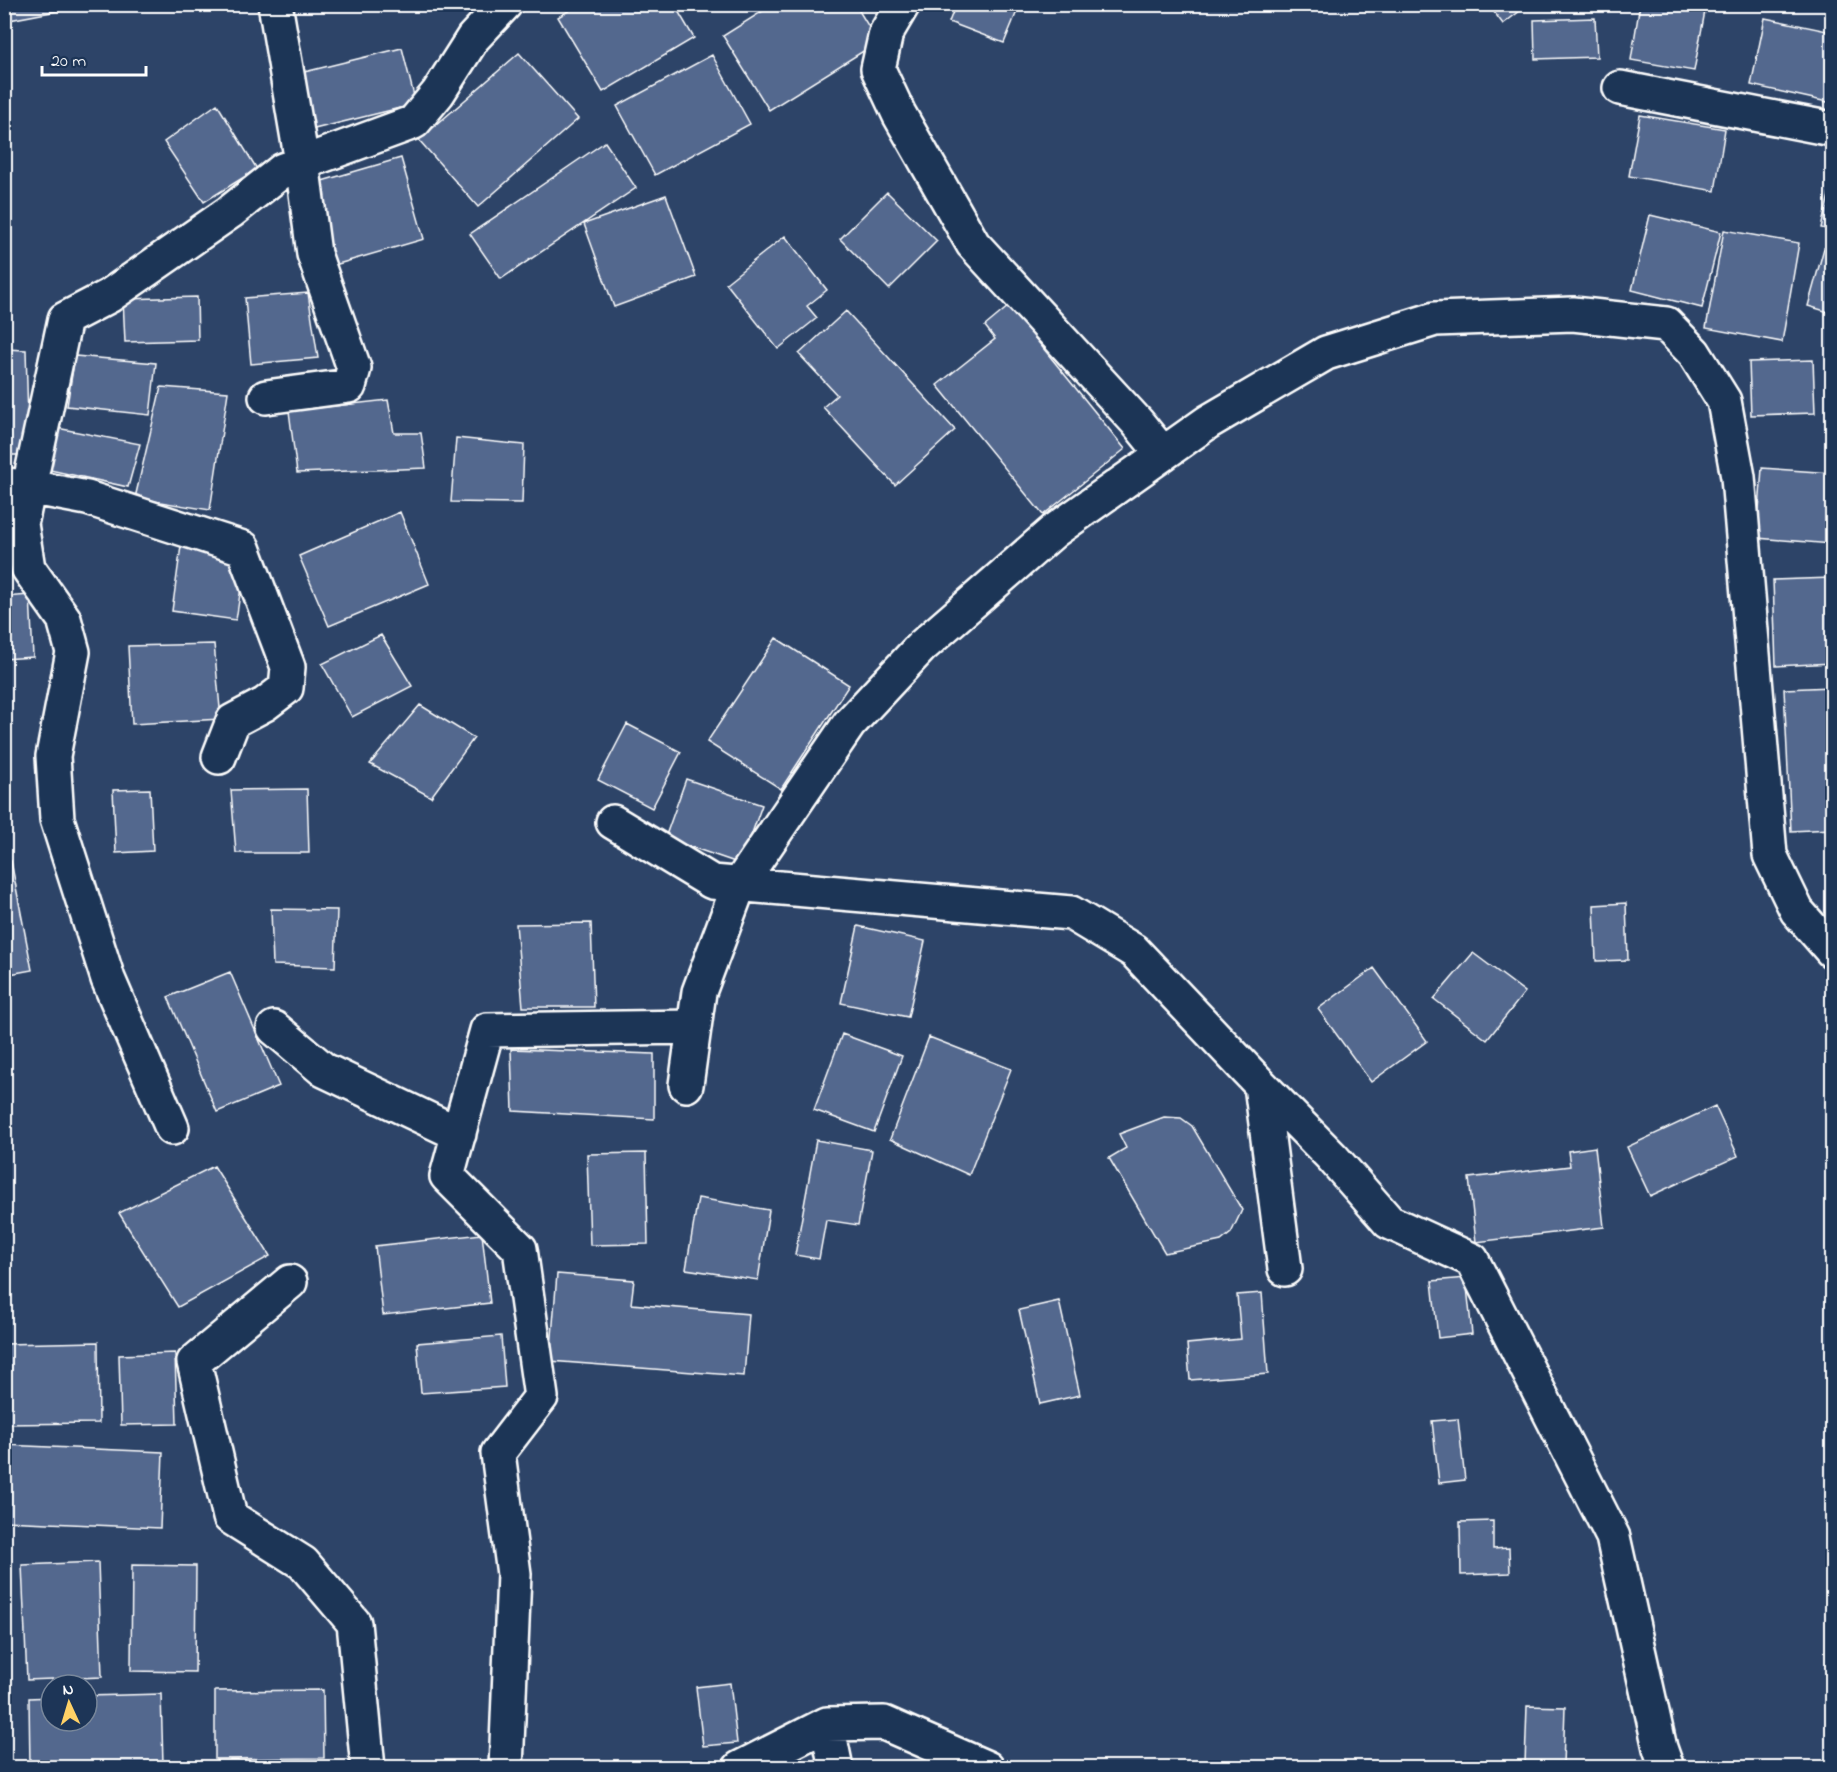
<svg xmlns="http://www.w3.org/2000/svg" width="1837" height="1772" font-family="'Indie Flower',sans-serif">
<rect width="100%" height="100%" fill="#2d4468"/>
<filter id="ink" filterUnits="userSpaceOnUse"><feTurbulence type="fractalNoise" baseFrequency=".0167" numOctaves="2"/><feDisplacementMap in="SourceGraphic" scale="12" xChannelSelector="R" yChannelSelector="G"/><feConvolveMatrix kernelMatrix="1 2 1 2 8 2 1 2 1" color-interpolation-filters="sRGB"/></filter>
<g filter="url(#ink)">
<path fill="#53678e" stroke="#fff" stroke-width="1.5" d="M 6,4 L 89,4 L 89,5 L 9,20 Z
M 580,4 L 674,4 L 694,38 L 603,92 L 558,17 Z
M 774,4 L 855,4 L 878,42 L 769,110 L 723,36 Z
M 956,4 L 1020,4 L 1004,43 L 949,22 Z
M 1488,4 L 1529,4 L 1503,24 Z
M 1640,4 L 1668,4 L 1705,11 L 1694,71 L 1631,60 Z
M 1595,18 L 1597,57 L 1535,59 L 1534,20 Z
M 1765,18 L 1832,32 L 1832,103 L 1751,85 Z
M 402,48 L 416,104 L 306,131 L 292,75 Z
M 519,53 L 578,119 L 478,207 L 419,140 Z
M 712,55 L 750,124 L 655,175 L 617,106 Z
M 217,104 L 257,169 L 204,202 L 164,142 Z
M 1640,115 L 1725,129 L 1715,191 L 1629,176 Z
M 605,142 L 636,188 L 501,279 L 470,234 Z
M 401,158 L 424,239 L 331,266 L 308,185 Z
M 1832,183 L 1832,230 L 1821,228 Z
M 887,192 L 937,241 L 889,289 L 840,239 Z
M 666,195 L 696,277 L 614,307 L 584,224 Z
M 1650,215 L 1721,232 L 1702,308 L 1632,290 Z
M 1724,230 L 1799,243 L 1782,342 L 1706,328 Z
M 785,236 L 827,290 L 807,306 L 817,318 L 778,349 L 726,283 Z
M 1824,248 L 1832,251 L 1832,313 L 1808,306 Z
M 308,293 L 318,358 L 251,364 L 245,298 Z
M 197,297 L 198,340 L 125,342 L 123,299 Z
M 1009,306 L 1125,449 L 1043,515 L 937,385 L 995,339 L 985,326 Z
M 846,311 L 955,430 L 895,485 L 823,407 L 837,395 L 799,354 Z
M 4,349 L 26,350 L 29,455 L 4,455 Z
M 75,356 L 156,363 L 150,415 L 67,406 Z
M 1813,360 L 1815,413 L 1751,415 L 1749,362 Z
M 1831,364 L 1832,364 L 1832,445 Z
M 161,387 L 228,392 L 210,510 L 135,498 Z
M 388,400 L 394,433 L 421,433 L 426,468 L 297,473 L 289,411 Z
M 57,428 L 140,444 L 128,487 L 50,470 Z
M 456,438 L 524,445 L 522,503 L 451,502 Z
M 1762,468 L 1832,473 L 1832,544 L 1757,538 Z
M 400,512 L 429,584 L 329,626 L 299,556 Z
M 181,546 L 246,555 L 236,620 L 172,611 Z
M 1832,578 L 1832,663 L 1776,666 L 1773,580 Z
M 30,595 L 33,657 L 4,659 L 4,597 Z
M 381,635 L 412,686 L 352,717 L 322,664 Z
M 776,638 L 849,685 L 781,789 L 707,742 Z
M 214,644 L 221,719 L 132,724 L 128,646 Z
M 1832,687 L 1832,829 L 1791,831 L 1784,689 Z
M 420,705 L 474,738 L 431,797 L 370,764 Z
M 627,724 L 681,752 L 652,808 L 598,780 Z
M 686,779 L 762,805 L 741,864 L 665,838 Z
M 150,789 L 153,851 L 116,853 L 113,790 Z
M 307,789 L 309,853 L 236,853 L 231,790 Z
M 11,861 L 32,970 L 4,975 L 4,863 Z
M 1626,903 L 1628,960 L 1596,961 L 1594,905 Z
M 271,909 L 337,910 L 335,967 L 273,965 Z
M 591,923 L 594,1007 L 523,1007 L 516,924 Z
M 858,926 L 925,941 L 908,1017 L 841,1003 Z
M 1473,953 L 1525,992 L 1487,1040 L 1434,999 Z
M 1374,968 L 1427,1041 L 1371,1082 L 1318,1009 Z
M 230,972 L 279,1086 L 217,1112 L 168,997 Z
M 842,1034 L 902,1056 L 874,1132 L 814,1110 Z
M 929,1037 L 1011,1069 L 969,1175 L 890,1139 Z
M 511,1049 L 654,1054 L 654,1119 L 513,1111 Z
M 1715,1106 L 1738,1156 L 1650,1196 L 1627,1147 Z
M 1164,1117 L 1181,1118 L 1192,1126 L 1242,1210 L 1231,1233 L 1221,1241 L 1165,1253 L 1109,1158 L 1126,1148 L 1119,1134 Z
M 816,1140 L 872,1150 L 858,1225 L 826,1220 L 819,1259 L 795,1255 Z
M 1595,1147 L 1604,1227 L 1476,1242 L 1469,1178 L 1570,1166 L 1568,1151 Z
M 646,1153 L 648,1244 L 590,1245 L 587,1154 Z
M 214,1166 L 270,1256 L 178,1307 L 119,1213 Z
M 698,1198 L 769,1210 L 758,1280 L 686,1269 Z
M 482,1234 L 490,1303 L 383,1315 L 375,1246 Z
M 557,1274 L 634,1280 L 631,1304 L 749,1314 L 744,1376 L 550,1361 Z
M 1466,1278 L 1472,1334 L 1438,1338 L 1432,1281 Z
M 1262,1293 L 1268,1374 L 1190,1380 L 1187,1344 L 1241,1339 L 1237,1295 Z
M 1059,1301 L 1080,1395 L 1040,1404 L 1019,1310 Z
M 501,1336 L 505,1387 L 421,1393 L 417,1343 Z
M 98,1342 L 99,1423 L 4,1424 L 4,1344 Z
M 175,1353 L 177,1424 L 121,1425 L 119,1355 Z
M 1458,1419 L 1465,1480 L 1439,1483 L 1432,1421 Z
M 4,1445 L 163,1452 L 160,1528 L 4,1521 Z
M 1493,1521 L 1493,1549 L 1509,1548 L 1510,1573 L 1461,1575 L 1460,1522 Z
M 98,1562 L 102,1677 L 27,1680 L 22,1565 Z
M 132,1565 L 196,1566 L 195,1672 L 131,1671 Z
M 730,1683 L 737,1743 L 703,1746 L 696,1687 Z
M 323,1690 L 324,1758 L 215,1759 L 215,1691 Z
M 161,1694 L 163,1764 L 30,1767 L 29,1698 L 51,1697 L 51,1721 L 87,1721 L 87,1696 Z
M 1527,1706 L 1565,1707 L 1563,1765 L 1525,1764 Z"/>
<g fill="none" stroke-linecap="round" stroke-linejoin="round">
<defs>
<path id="minor" d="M 903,4 L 886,33 L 878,69 L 899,114 L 973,244 L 1137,422 L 1163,454
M 1620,88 L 1832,129
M 266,397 L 349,386 L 354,368 L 314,254 L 302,162 L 275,4
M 4,485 L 29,487 L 87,498 L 243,548 L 288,667 L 286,688 L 265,704 L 233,721 L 219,757
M 613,822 L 712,882 L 1071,913 L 1134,951 L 1261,1085 L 1285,1269
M 274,1028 L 324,1070 L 459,1134
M 686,1085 L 699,992 L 739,885 L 849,724 L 921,647 L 1054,531 L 1208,422 L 1326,353 L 1435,319 L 1573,314 L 1666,324 L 1694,353 L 1724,401 L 1738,477 L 1770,855 L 1797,911 L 1832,951
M 1261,1085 L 1332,1157 L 1389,1222 L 1472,1260 L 1613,1537 L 1660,1748 L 1667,1768
M 172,1128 L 108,979 L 57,819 L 53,756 L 73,652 L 64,619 L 28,568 L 21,524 L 65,319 L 109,296 L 230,212 L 283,170 L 414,122 L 438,93 L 473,38 L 505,4
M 290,1282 L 194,1362 L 230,1517 L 303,1563 L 354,1623 L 368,1768
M 827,1724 L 836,1768
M 506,1768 L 514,1574 L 498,1453 L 541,1397 L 520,1249 L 447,1176 L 487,1030 L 694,1027
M 740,1768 L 827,1724 L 884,1723 L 987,1768"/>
</defs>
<use href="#minor" stroke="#fff" stroke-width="38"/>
<use href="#minor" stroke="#1d3557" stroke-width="33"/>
</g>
</g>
<rect width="1837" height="1772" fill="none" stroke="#1d3557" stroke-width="24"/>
<rect x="12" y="12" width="1813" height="1748" fill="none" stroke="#fff" stroke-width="2" filter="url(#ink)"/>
<g transform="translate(69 1703) rotate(356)"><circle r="28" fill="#1d3557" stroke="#77869a" stroke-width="1.5"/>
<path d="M0-4.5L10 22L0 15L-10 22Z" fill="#ffd166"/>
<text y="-9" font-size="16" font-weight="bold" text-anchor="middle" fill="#ffffff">N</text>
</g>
<path d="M42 66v9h104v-9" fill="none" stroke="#ffffff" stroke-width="3"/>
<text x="51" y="66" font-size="18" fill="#ffffff" stroke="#1d3557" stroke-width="4.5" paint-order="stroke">20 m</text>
</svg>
